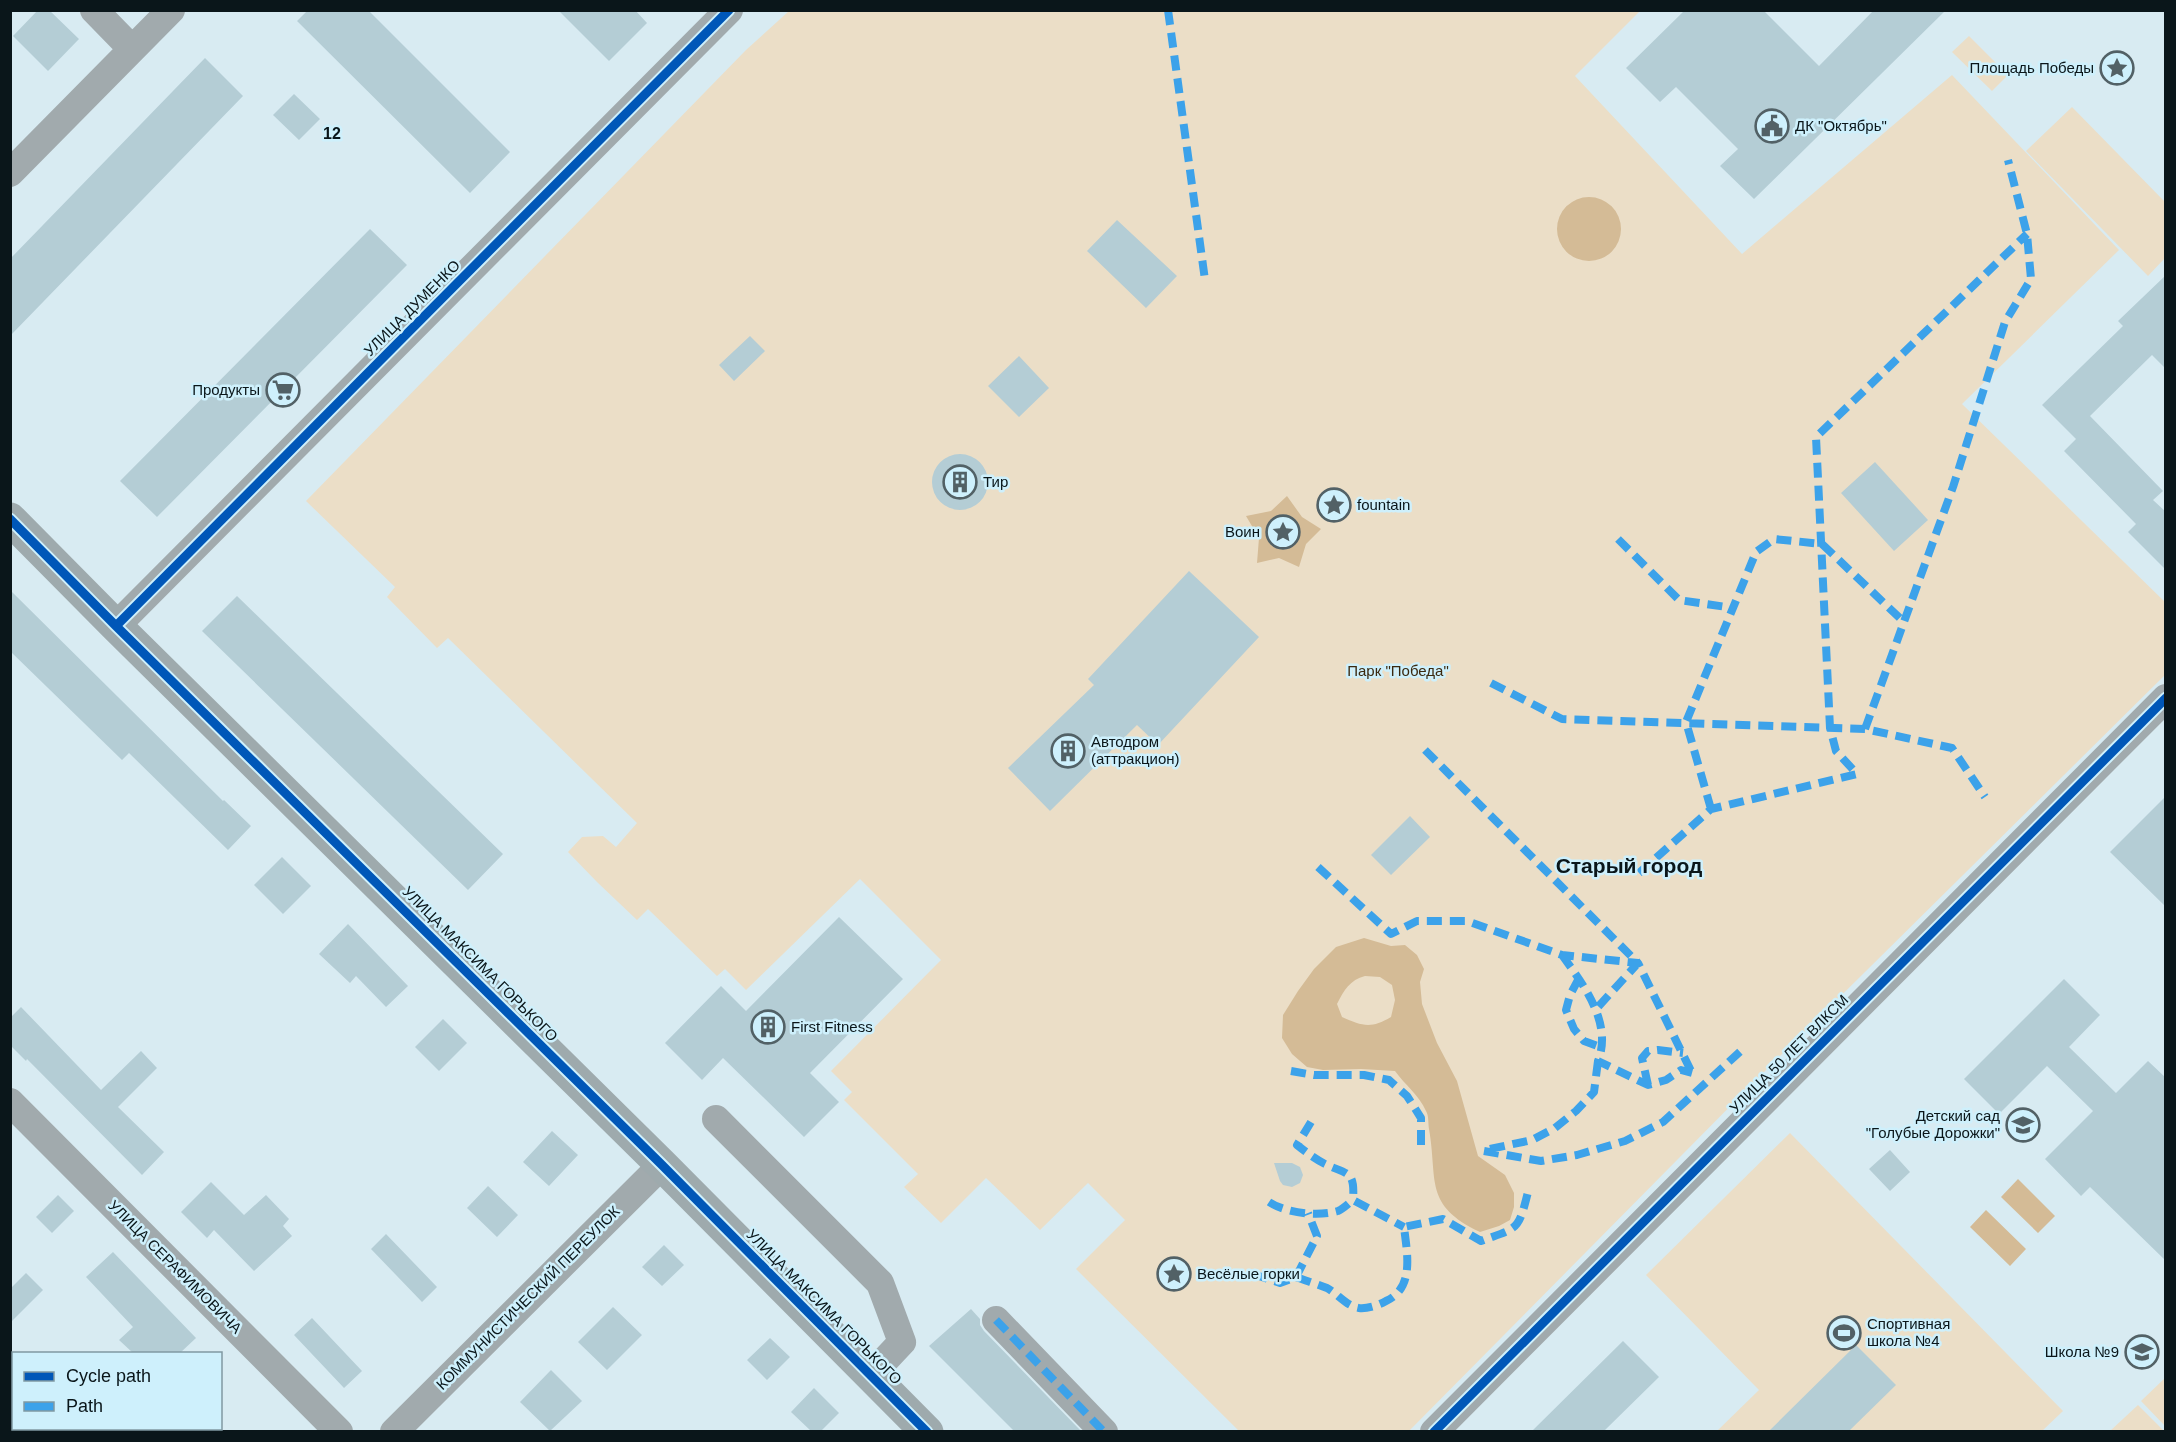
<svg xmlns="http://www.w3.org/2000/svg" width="2176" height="1442" font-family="Arial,sans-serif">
<rect width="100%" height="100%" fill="#d8ebf2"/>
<path fill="#ebdec7" d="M 789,11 L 1640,11 L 1575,76 L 1742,254 L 1952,75 L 2119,250 L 1962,404 L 2165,602 L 2165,675 L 1767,1069 L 1409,1431 L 1239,1431 L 1076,1269 L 1125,1220 L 1088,1183 L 1040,1230 L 986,1178 L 941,1223 L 904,1187 L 918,1174 L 844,1100 L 852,1092 L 831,1071 L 941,960 L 860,879 L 746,990 L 725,969 L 717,976 L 648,909 L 637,920 L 597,882 L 568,852 L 582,837 L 603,836 L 616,847 L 637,823 L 448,638 L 437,648 L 387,597 L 395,587 L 306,501 L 746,50 Z
M 1969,36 L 2008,75 L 1992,91 L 1952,52 Z
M 2072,107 L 2165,202 L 2165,258 L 2148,276 L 2026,151 Z
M 1790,1133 L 2063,1411 L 2042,1431 L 1717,1431 L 1759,1390 L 1646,1275 Z
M 2165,1378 L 2165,1426 L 2141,1401 Z
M 2138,1405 L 2164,1431 L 2110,1431 Z"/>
<path fill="#d4bb96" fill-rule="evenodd" d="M1557 229a32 32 0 1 1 64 0a32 32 0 1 1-64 0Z
M 1287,496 L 1302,517 L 1321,529 L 1306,544 L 1299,567 L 1279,558 L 1257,563 L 1259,538 L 1246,516 L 1271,511 Z
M 1364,938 L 1391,946 L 1405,945 L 1417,955 L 1424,969 L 1420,982 L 1422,1004 L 1437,1043 L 1457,1081 L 1478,1156 L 1505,1175 L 1514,1193 L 1514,1207 L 1510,1220 L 1499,1226 L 1480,1232 C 1423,1205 1438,1180 1429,1129 C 1428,1123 1429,1116 1426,1111 C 1419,1095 1405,1085 1395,1071 L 1361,1069 L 1323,1070 L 1307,1067 L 1292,1054 L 1282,1038 L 1283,1015 L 1298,991 L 1314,969 L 1336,947 ZM 1365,976 L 1380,977 L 1392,985 L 1395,1000 L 1391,1017 C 1371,1029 1362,1026 1342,1017 L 1337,1004 C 1344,990 1350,980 1365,976 Z
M 2018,1179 L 2055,1216 L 2038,1233 L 2001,1197 Z
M 1986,1210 L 2026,1249 L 2010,1266 L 1970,1227 Z"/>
<path fill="#b4cdd5" d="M 38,10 L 49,10 L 79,39 L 48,71 L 13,36 Z
M 308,10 L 368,10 L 510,152 L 470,193 L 297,21 Z
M 558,10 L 635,10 L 647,23 L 609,61 Z
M 1685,10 L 1763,10 L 1819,66 L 1874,10 L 1946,10 L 1754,199 L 1720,166 L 1738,149 L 1676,87 L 1660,102 L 1626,68 Z
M 205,58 L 243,96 L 10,336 L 10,259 Z
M 294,94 L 320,119 L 299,140 L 273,115 Z
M 1117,220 L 1177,276 L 1146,308 L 1087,251 Z
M 370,229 L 407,265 L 157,517 L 120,481 Z
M 2166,275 L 2166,369 L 2152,355 L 2090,416 L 2163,491 L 2153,500 L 2166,512 L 2166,570 L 2128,532 L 2136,524 L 2064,451 L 2076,439 L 2042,405 L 2123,326 L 2118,321 Z
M 750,336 L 765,351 L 734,381 L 719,365 Z
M 1019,356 L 1049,388 L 1019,417 L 988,386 Z
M932 482a28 28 0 1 1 56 0a28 28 0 1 1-56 0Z
M 1875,462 L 1928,520 L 1894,551 L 1841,493 Z
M 1189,571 L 1259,637 L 1158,745 L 1137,725 L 1050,811 L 1008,768 L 1094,685 L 1088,679 Z
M 10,590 L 223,801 L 224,800 L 251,826 L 228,850 L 129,753 L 122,760 L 10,651 Z
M 237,596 L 503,854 L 468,890 L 202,631 Z
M 2166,796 L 2166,907 L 2110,852 Z
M 1410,816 L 1430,837 L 1391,875 L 1371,855 Z
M 282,857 L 311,886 L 283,914 L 254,885 Z
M 839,917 L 903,979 L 810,1073 L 839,1102 L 804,1137 L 723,1058 L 702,1080 L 665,1043 L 721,986 L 746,1011 Z
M 348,924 L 408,986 L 386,1007 L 356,976 L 350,983 L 319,954 Z
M 2064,979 L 2100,1015 L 2069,1047 L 2116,1093 L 2148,1061 L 2166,1078 L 2166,1261 L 2090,1187 L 2081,1196 L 2045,1159 L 2093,1111 L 2047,1066 L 1999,1114 L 1964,1079 Z
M 21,1007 L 101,1090 L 141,1051 L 157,1068 L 118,1107 L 164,1152 L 142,1175 L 27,1059 L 26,1061 L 10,1045 L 10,1018 Z
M 443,1019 L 467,1043 L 439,1071 L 415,1047 Z
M 552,1131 L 578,1155 L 549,1186 L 523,1162 Z
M 1890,1150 L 1910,1172 L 1890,1191 L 1869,1169 Z
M 1274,1163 L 1292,1163 L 1300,1167 L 1303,1175 L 1300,1183 L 1292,1187 L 1283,1185 L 1280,1181 Z
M 211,1182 L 244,1215 L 266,1195 L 289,1219 L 283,1226 L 292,1236 L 254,1271 L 214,1230 L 207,1238 L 181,1212 Z
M 488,1186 L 518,1215 L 497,1237 L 467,1208 Z
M 58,1195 L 74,1211 L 52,1233 L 36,1217 Z
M 386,1234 L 437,1287 L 422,1302 L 371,1249 Z
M 664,1245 L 684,1265 L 662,1286 L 642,1267 Z
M 113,1252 L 196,1338 L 180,1353 L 133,1353 L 119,1340 L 133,1327 L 86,1277 Z
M 26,1273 L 43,1290 L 10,1323 L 10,1289 Z
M 613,1307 L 642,1335 L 607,1370 L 578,1342 Z
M 971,1309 L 980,1319 L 980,1325 L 984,1331 L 1081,1431 L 1014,1431 L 929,1346 Z
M 312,1318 L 362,1371 L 344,1388 L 294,1335 Z
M 770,1338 L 790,1357 L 767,1380 L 747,1360 Z
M 1623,1341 L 1659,1377 L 1604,1431 L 1532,1431 Z
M 1856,1345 L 1896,1385 L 1849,1431 L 1769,1431 Z
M 551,1370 L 582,1401 L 550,1431 L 520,1402 Z
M 814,1388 L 839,1413 L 821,1431 L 811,1431 L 791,1412 Z"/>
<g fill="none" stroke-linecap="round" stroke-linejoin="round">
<path stroke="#a1aaad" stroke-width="28" d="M 94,10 L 132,49
M 10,173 L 171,10
M 116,626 L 729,10
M 10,1102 L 339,1432
M 716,1119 L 880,1283 L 902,1342 L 871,1375
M 996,1320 L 1104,1432
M 394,1432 L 662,1165
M 1434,1432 L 2166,698"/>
<path stroke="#9eaaad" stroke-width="33" d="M 10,519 L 116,626 L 662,1165 L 927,1432"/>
<path stroke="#3ca2ea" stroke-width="8" stroke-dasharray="15 8" stroke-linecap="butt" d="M 1168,10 L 1205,280
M 1618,539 L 1679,600 L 1733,608
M 1491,683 L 1562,719 L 1865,729 L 1952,748 L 1985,797
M 1865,729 L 1953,487 L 2005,322 L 2031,279 L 2027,234 L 2008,160
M 1425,750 L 1638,963 L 1597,1008
M 1711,809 L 1686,722 L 1756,552 L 1774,539 L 1822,544 L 1905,623
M 1318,867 L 1391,934 L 1417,921 L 1467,921 L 1562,955 L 1638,963 L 1692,1073
M 1639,873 L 1711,809 L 1857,774 L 1836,751 L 1830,728 L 1816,437 L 2027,234
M 1562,955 C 1583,984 1613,1023 1598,1061 L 1648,1085 L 1666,1080 L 1681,1070 L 1692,1073
M 1579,978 L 1570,995 L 1566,1010 L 1574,1029 L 1584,1041 L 1603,1048
M 1291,1071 L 1314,1075 L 1364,1075 L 1389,1080 L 1407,1096 L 1421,1118 L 1421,1145
M 1648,1085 L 1642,1058 L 1648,1051 L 1658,1050 L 1683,1053
M 1311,1122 L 1297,1145 C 1306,1152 1315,1159 1325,1164 C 1348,1175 1355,1170 1353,1200
M 1490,1149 L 1532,1140 L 1555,1128 L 1576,1111 L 1594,1092 L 1598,1061
M 1484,1151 L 1541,1161 L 1577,1155 L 1625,1141 L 1663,1122 L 1743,1049
M 1269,1202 C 1286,1213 1317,1217 1338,1211 C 1343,1209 1348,1204 1353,1200 L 1404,1227
M 1253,1274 L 1280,1283 L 1296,1277 C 1307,1281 1317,1284 1327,1288 C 1338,1294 1346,1306 1359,1308 C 1367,1309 1379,1305 1386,1301 C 1415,1288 1407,1253 1404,1227 L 1443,1219 L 1481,1241 C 1518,1227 1518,1232 1528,1192
M 1296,1277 L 1317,1236 L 1308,1213
M 996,1320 L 1104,1432"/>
<defs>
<path id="cycleway" d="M 10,519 L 116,626 L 662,1165 L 927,1432
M 116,626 L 729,10
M 1434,1432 L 2166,698"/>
</defs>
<use href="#cycleway" stroke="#cef0fc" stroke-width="13"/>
<use href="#cycleway" stroke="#0057b8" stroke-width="9"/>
</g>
<defs>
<symbol id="sight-ring" viewBox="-11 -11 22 22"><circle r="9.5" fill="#cef0fc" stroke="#526166" stroke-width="1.5"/><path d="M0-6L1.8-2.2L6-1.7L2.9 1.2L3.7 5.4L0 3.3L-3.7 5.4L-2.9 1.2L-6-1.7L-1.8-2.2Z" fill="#526166"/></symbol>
<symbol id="civic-ring" viewBox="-11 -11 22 22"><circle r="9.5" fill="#cef0fc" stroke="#526166" stroke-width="1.5"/><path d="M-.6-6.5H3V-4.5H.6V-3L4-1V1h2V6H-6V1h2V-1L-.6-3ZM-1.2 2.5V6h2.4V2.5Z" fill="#526166"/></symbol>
<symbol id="supermarket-ring" viewBox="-11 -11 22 22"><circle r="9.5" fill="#cef0fc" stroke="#526166" stroke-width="1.5"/><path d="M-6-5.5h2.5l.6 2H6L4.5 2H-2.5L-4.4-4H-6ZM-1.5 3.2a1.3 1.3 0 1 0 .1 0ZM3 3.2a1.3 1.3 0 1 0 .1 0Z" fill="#526166"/></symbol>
<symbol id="building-ring" viewBox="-11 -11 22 22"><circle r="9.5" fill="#cef0fc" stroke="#526166" stroke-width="1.5"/><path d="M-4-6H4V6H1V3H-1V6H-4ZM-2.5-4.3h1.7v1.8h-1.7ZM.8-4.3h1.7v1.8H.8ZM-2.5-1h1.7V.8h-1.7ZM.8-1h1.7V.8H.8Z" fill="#526166"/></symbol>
<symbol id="school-ring" viewBox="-11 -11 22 22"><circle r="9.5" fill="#cef0fc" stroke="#526166" stroke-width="1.5"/><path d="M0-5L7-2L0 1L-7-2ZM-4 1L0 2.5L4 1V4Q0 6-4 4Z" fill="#526166"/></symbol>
<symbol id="stadium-ring" viewBox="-11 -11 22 22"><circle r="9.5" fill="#cef0fc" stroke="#526166" stroke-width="1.5"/><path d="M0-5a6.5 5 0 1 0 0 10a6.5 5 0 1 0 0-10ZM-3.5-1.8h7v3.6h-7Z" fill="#526166"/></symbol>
</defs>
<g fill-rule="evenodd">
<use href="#sight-ring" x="2098" y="49" width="38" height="38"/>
<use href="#civic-ring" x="1753" y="107" width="38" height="38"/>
<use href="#supermarket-ring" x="264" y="371" width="38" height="38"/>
<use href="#building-ring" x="941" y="463" width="38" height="38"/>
<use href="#sight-ring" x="1315" y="486" width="38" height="38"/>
<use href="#sight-ring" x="1264" y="513" width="38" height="38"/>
<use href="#building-ring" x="1049" y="732" width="38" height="38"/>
<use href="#building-ring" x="749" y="1008" width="38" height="38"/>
<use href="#school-ring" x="2004" y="1106" width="38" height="38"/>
<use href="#sight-ring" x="1155" y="1255" width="38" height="38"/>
<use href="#stadium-ring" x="1825" y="1314" width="38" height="38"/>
<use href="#school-ring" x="2123" y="1333" width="38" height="38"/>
</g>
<g text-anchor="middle" stroke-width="5" stroke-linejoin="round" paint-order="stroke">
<g font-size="15" fill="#0a161a" stroke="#cef0fc" text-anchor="start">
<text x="2094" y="73" text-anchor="end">Площадь Победы</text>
<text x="1795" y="131">ДК "Октябрь"</text>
<text x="260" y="395" text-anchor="end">Продукты</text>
<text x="983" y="487">Тир</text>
<text x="1357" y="510">fountain</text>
<text x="1260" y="537" text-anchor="end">Воин</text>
<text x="1091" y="747">Автодром<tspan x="1091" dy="17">(аттракцион)</tspan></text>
<text x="791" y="1032">First Fitness</text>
<text x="2000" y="1121" text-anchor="end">Детский сад<tspan x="2000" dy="17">"Голубые Дорожки"</tspan></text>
<text x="1197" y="1279">Весёлые горки</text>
<text x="1867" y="1329">Спортивная<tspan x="1867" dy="17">школа №4</tspan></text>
<text x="2119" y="1357" text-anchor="end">Школа №9</text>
</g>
<g font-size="15" fill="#0a161a" stroke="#cef0fc">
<text transform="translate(412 308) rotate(-45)" y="5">УЛИЦА ДУМЕНКО</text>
<text transform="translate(480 964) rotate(45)" y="5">УЛИЦА МАКСИМА ГОРЬКОГО</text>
<text transform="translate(1789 1054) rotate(-45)" y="5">УЛИЦА 50 ЛЕТ ВЛКСМ</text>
<text transform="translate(175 1267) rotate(45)" y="5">УЛИЦА СЕРАФИМОВИЧА</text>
<text transform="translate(528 1298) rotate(-45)" y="5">КОММУНИСТИЧЕСКИЙ ПЕРЕУЛОК</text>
<text transform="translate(824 1307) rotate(45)" y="5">УЛИЦА МАКСИМА ГОРЬКОГО</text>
</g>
<g font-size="15" fill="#3b290f" stroke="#cef0fc">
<text x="1398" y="676">Парк "Победа"</text>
</g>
<g font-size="16" font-weight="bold" fill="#0a161a" stroke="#cef0fc">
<text x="332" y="139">12</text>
</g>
<g font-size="21" font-weight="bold" fill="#0a161a" stroke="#cef0fc">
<text x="1629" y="873">Старый город</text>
</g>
</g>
<rect width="2176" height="1442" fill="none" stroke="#0a161a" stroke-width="24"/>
<rect x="12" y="1352" width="210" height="78" fill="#cef0fc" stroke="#8099a2" stroke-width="1.5"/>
<rect x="24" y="1372" width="30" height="9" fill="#0057b8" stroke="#8099a2" stroke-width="1.5"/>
<text x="66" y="1382" font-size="18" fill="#0a161a">Cycle path</text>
<rect x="24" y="1402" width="30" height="9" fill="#3ca2ea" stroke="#8099a2" stroke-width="1.5"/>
<text x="66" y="1412" font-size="18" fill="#0a161a">Path</text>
</svg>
